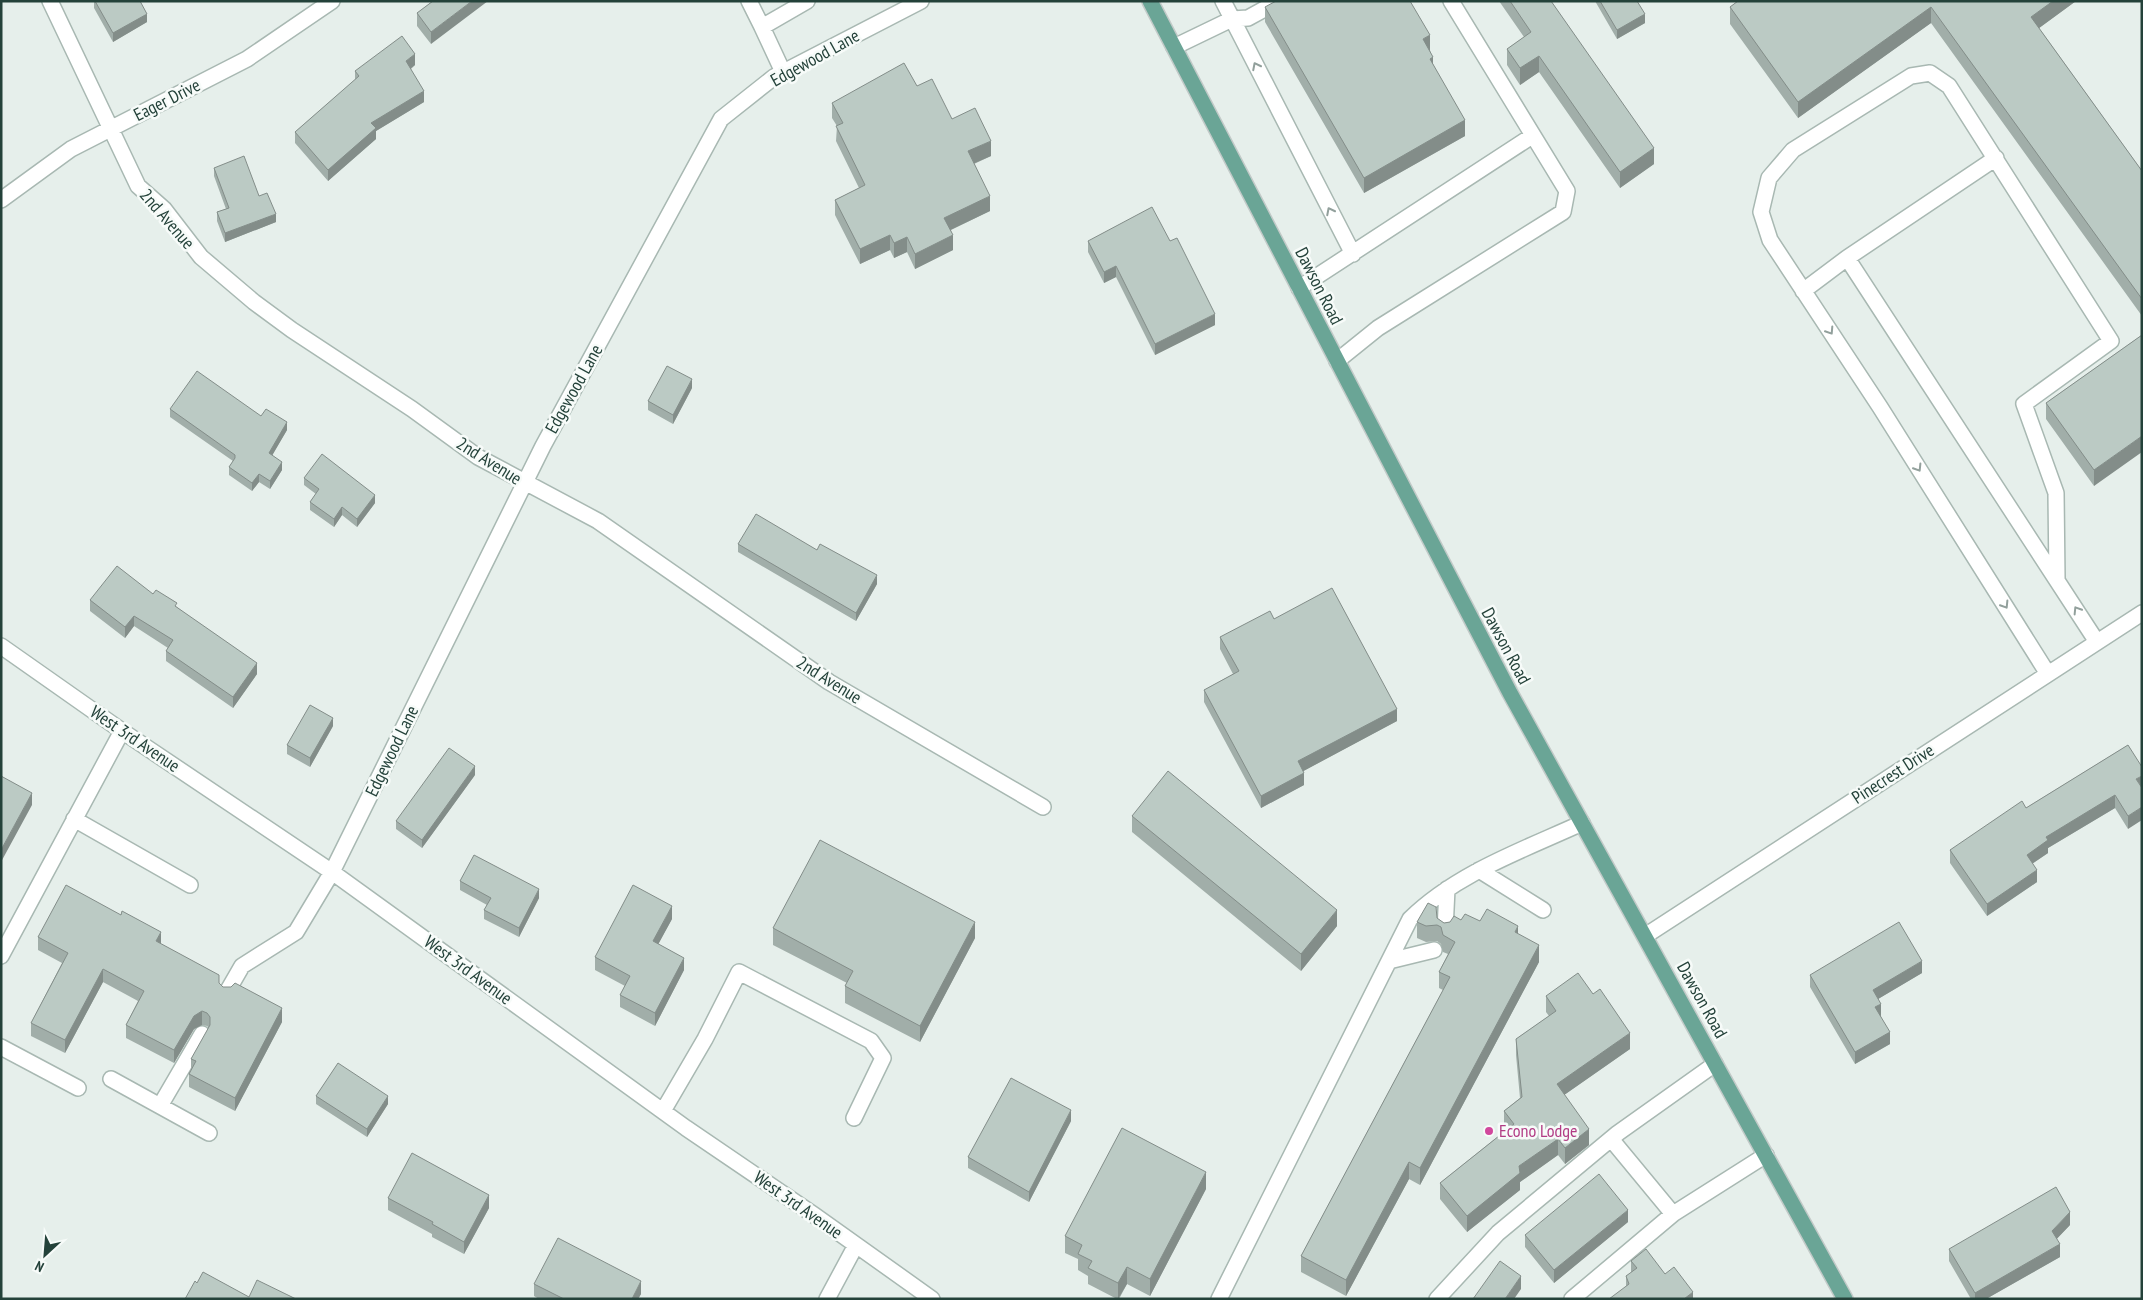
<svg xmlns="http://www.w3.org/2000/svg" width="2143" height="1300" font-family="'PT Sans Narrow',sans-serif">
<rect width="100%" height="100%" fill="#e6efeb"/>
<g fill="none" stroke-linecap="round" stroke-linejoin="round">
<defs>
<path id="minor" d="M 50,1 L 138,186 L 164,209 L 201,257 L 254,302 L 292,330 L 412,409 L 478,457 L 598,521 L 829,682 L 1043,807
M 749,1 L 762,27
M 1223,1 L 1353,254
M 1174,47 L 1232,19 L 1248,18 L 1279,1
M 783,72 L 762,27 L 807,1
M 1,200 L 71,149 L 247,59 L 332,1
M 1847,258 L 1996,158
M 1299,288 L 1532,136
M 1803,291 L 1847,258 L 2097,642
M 1337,361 L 1378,328 L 1563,212 L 1567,191 L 1451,1
M 1,646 L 122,731 L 332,872 L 686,1128 L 814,1215 L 932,1299
M 2048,674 L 1880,407 L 1770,240 L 1761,212 L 1769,178 L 1793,150 L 1911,76 L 1930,73 L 1949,86 L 2111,341 L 2024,404 L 2056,493 L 2057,578
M 74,819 L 190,885
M 1479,870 L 1543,910
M 1445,930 L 1447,889
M 1645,936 L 2142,613
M 1,956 L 122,731
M 1389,961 L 1434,950
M 227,992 L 242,966 L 296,932 L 332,872 L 543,446 L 721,119 L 774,77 L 921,1
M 202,1034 L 160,1106 L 209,1133
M 1,1047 L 78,1088
M 111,1079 L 160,1106
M 663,1111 L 705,1039 L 739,972 L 871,1041 L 883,1058 L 854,1118
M 1611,1139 L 1673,1214 L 1766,1155
M 827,1299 L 856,1245
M 1219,1299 L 1410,919 C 1457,873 1523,850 1582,823
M 1437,1299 L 1498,1233 L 1618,1133 L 1715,1064
M 1572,1299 L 1673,1214"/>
<path id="major" d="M 1150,1 L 1510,693 L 1845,1299"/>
</defs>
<use href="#minor" stroke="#a8b8b2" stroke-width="18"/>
<use href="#major" stroke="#c2cac8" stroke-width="18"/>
<use href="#minor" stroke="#fff" stroke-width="15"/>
<use href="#major" stroke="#6aa596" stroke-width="15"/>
</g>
<path fill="#a1aea9" d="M 94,1 L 140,1 L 147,22 L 113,42 L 94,8 Z
M 433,1 L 431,44 L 417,26 L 417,13 Z
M 1499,1 L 1551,1 L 1654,164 L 1620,188 L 1539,72 L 1520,85 L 1507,65 L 1507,49 L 1524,37 Z
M 1595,1 L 1637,1 L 1645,23 L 1617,39 Z
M 1738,1 L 2076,1 L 2039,28 L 2142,171 L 2142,316 L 1931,23 L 1798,118 L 1730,24 L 1730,7 Z
M 1265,7 L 1430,50 L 1433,64 L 1465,136 L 1364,193 L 1265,22 Z
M 415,65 L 411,69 L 424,102 L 376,131 L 376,139 L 328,181 L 295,143 L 295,132 L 355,80 L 355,71 Z
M 917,86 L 991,156 L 974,164 L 990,211 L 951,230 L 953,250 L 915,269 L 907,252 L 894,258 L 890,250 L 860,264 L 835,215 L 835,200 L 859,188 L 836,141 L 837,126 L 832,118 L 832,103 Z
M 214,168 L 259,196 L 276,222 L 225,242 L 217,221 L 217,212 L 226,209 L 214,176 Z
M 1088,241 L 1215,325 L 1155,355 L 1116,277 L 1104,283 L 1088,252 Z
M 2142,335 L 2094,486 L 2046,419 L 2046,403 Z
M 692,388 L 673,424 L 648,410 L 648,401 Z
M 170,409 L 261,416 L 287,430 L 272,455 L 282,470 L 270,489 L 259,482 L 252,491 L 229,475 L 229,467 L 233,461 L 170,417 Z
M 304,478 L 375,503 L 357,527 L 342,515 L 334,527 L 310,510 L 310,502 L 316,494 L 304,485 Z
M 738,544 L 817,550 L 877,584 L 856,621 L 738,552 Z
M 153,594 L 177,607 L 257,674 L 233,708 L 166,661 L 166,651 L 168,648 L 134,626 L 125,638 L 90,611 L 90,600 Z
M 1274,619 L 1397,721 L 1303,771 L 1304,785 L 1261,808 L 1204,702 L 1204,690 L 1233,674 L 1220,649 L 1220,637 Z
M 333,726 L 310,767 L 287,754 L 287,745 Z
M 2128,745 L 2128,829 L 2115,808 L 2048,848 L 2048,853 L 2032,864 L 2037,882 L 1987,916 L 1950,863 L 1950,850 L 2026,808 Z
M 475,775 L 422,848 L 396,829 L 396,821 Z
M 1132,816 L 1337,926 L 1301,971 L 1132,832 Z
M 460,881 L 539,898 L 519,937 L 484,919 L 484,910 L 487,905 L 460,890 Z
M 1437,918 L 1444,923 L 1461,920 L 1480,921 L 1518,934 L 1539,962 L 1420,1185 L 1409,1179 L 1346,1296 L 1301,1272 L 1301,1256 L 1443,990 L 1439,988 L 1439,972 L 1448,954 L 1443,952 L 1441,944 L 1437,941 L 1426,942 L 1417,938 L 1417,922 Z
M 672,919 L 658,944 L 684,970 L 655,1026 L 620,1007 L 620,995 L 625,986 L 595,970 L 595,957 Z
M 773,928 L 975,938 L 920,1042 L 845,1003 L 845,986 L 847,983 L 773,945 Z
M 38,937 L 161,944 L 219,983 L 223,987 L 282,1022 L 235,1111 L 189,1087 L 189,1074 L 191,1071 L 191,1059 L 209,1028 L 207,1026 L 202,1025 L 194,1029 L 174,1063 L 126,1038 L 126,1025 L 138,1001 L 103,982 L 65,1053 L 31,1036 L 31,1023 L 62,963 L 38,950 Z
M 1922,973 L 1878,999 L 1881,1017 L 1890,1044 L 1855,1064 L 1810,987 L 1810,975 Z
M 1546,996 L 1630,1049 L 1564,1095 L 1589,1145 L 1565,1164 L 1558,1155 L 1520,1182 L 1520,1190 L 1467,1232 L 1440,1199 L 1440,1183 L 1506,1130 L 1504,1127 L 1504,1111 L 1520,1098 L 1516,1055 L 1516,1039 L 1549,1016 L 1546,1012 Z
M 316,1096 L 388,1104 L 367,1137 L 316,1104 Z
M 1071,1121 L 1029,1202 L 968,1168 L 968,1157 Z
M 1206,1189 L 1150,1296 L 1127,1284 L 1119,1299 L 1117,1299 L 1088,1284 L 1088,1276 L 1078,1270 L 1078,1259 L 1065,1253 L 1065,1236 Z
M 388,1198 L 489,1208 L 464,1254 L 432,1237 L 432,1234 L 388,1210 Z
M 1628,1222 L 1554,1283 L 1525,1247 L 1525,1235 Z
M 2070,1225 L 2056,1239 L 2060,1257 L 1986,1299 L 1971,1299 L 1949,1261 L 1949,1249 Z
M 1631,1261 L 1665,1274 L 1693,1299 L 1626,1286 L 1626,1276 L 1631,1273 Z
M 534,1284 L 641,1294 L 638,1299 L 539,1299 L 534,1296 Z"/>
<path fill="#838d89" d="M 472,1 L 488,1 L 431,44 L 431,32 Z
M 2053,1 L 2076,1 L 2031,34 L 2031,17 Z
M 1931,7 L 1931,23 L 1798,118 L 1798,102 Z
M 147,14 L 147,22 L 113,42 L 113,33 Z
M 1645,14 L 1645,23 L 1617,39 L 1617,30 Z
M 1430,35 L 1430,50 L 1423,54 L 1423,39 Z
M 415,54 L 415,65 L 406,72 L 406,61 Z
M 1539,56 L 1539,72 L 1520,85 L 1520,68 Z
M 1433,57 L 1433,72 L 1430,59 Z
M 424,91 L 424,102 L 376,131 L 376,139 L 328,181 L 328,170 L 371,123 Z
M 1465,120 L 1465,136 L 1364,193 L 1364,178 Z
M 991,141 L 991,156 L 968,166 L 968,151 Z
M 1654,148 L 1654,164 L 1620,188 L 1620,172 Z
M 990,196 L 990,211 L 944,233 L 944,218 Z
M 276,214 L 276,222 L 225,242 L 225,233 Z
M 890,235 L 890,250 L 860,264 L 860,249 Z
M 953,235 L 953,250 L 915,269 L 915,254 Z
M 907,237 L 907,252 L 894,258 L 894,243 Z
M 1116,266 L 1116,277 L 1104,283 L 1104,272 Z
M 1215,314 L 1215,325 L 1155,355 L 1155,344 Z
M 692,379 L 692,388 L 673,424 L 673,415 Z
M 287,422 L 287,430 L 269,461 L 269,453 Z
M 2142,436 L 2142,452 L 2094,486 L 2094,470 Z
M 282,462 L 282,470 L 270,489 L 270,481 Z
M 259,474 L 259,482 L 252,491 L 252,483 Z
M 375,495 L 375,503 L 357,527 L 357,519 Z
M 342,507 L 342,515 L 334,527 L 334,519 Z
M 877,575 L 877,584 L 856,621 L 856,613 Z
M 134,616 L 134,626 L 125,638 L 125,627 Z
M 257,663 L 257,674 L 233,708 L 233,697 Z
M 1397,709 L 1397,721 L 1298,774 L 1298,761 Z
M 333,718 L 333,726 L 310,767 L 310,758 Z
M 475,766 L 475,775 L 422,848 L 422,840 Z
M 1304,773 L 1304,785 L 1261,808 L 1261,796 Z
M 2142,776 L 2142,788 L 2136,779 Z
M 32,793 L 32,805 L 1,862 L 1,850 Z
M 2115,795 L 2115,808 L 2048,848 L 2048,853 L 2027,867 L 2027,855 L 2046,837 Z
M 2142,807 L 2142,820 L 2128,829 L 2128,816 Z
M 2037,870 L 2037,882 L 1987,916 L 1987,904 Z
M 539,889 L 539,898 L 519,937 L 519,928 Z
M 672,906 L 672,919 L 653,954 L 653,941 Z
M 1337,910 L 1337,926 L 1301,971 L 1301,954 Z
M 975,922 L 975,938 L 920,1042 L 920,1026 Z
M 1518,926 L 1518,943 L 1515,932 Z
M 161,932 L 161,945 L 156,941 Z
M 1539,945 L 1539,962 L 1420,1185 L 1420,1168 Z
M 684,958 L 684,970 L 655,1026 L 655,1013 Z
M 1922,961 L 1922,973 L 1873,1002 L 1873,990 Z
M 103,969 L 103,982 L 65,1053 L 65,1040 Z
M 1881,1004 L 1881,1017 L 1875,1020 L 1875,1007 Z
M 282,1008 L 282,1022 L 235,1111 L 235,1098 Z
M 202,1011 L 202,1025 L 194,1029 L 174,1063 L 174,1050 L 194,1016 Z
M 1890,1032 L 1890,1044 L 1855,1064 L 1855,1052 Z
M 1630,1033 L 1630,1049 L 1557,1100 L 1557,1084 Z
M 388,1096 L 388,1104 L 367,1137 L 367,1129 Z
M 1071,1110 L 1071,1121 L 1029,1202 L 1029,1192 Z
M 1589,1129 L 1589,1145 L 1565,1164 L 1565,1148 Z
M 1558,1139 L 1558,1155 L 1520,1182 L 1520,1190 L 1467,1232 L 1467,1216 L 1519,1166 Z
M 1409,1162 L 1409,1179 L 1346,1296 L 1346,1280 Z
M 1206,1172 L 1206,1189 L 1150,1296 L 1150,1279 Z
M 489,1195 L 489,1208 L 464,1254 L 464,1242 Z
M 1628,1210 L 1628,1222 L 1554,1283 L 1554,1270 Z
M 2070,1212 L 2070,1225 L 2052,1244 L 2052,1231 Z
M 2060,1244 L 2060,1257 L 1986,1299 L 1975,1299 L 1975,1293 Z
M 1127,1267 L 1127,1284 L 1118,1299 L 1118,1283 Z
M 1521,1276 L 1521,1289 L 1514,1299 L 1505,1299 Z
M 641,1281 L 641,1294 L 638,1299 L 632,1299 Z
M 1693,1292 L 1693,1299 L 1684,1299 Z"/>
<path fill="#bbcac4" stroke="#838d89" d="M 95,1 L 140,1 L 147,14 L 113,33 Z
M 433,1 L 472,1 L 431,32 L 417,13 Z
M 1276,1 L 1410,1 L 1430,35 L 1423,39 L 1433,57 L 1430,59 L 1465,120 L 1364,178 L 1265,7 Z
M 1510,1 L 1551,1 L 1654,148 L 1620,172 L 1539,56 L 1520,68 L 1507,49 L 1531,32 Z
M 1600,1 L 1637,1 L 1645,14 L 1617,30 Z
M 1738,1 L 2053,1 L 2031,17 L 2142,171 L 2142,299 L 1931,7 L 1798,102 L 1730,7 Z
M 402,36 L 415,54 L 406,61 L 424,91 L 371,123 L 376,128 L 328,170 L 295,132 L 359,76 L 355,71 Z
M 904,63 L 917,86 L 932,79 L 952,119 L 975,108 L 991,141 L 968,151 L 990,196 L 944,218 L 953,235 L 915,254 L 907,237 L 894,243 L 890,235 L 860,249 L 835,200 L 865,185 L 836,126 L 843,123 L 832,103 Z
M 244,156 L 259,196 L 267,193 L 276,214 L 225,233 L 217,212 L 229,208 L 214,168 Z
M 1152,207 L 1170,241 L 1177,238 L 1215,314 L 1155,344 L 1116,266 L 1104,272 L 1088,241 Z
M 2142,335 L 2142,436 L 2094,470 L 2046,403 Z
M 667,366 L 692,379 L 673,415 L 648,401 Z
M 197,371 L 261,416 L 266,409 L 287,422 L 269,453 L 282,462 L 270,481 L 259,474 L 252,483 L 229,467 L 235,458 L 235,455 L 170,409 Z
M 322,454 L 375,495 L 357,519 L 342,507 L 334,519 L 310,502 L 319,489 L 304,478 Z
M 756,514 L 817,550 L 820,544 L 877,575 L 856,613 L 738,544 Z
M 117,566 L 153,594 L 156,590 L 177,603 L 175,606 L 257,663 L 233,697 L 166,651 L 173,640 L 134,616 L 125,627 L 90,600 Z
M 1332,588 L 1397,709 L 1298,761 L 1304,773 L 1261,796 L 1204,690 L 1239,671 L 1220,637 L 1270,611 L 1274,619 Z
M 310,705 L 333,718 L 310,758 L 287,745 Z
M 2128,745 L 2142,767 L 2142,776 L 2136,779 L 2142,788 L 2142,807 L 2128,816 L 2115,795 L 2046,837 L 2048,840 L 2027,855 L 2037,870 L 1987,904 L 1950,850 L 2022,801 L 2026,808 Z
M 449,748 L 475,766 L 422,840 L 396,821 Z
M 1168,771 L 1337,910 L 1301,954 L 1132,816 Z
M 1,776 L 32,793 L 1,850 Z
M 820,840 L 975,922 L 920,1026 L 845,986 L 853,971 L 773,928 Z
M 474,855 L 539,889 L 519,928 L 484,910 L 491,898 L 460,881 Z
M 66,885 L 121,915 L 122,911 L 161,932 L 156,941 L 219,975 L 219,983 L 223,987 L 231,987 L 235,983 L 282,1008 L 235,1098 L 189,1074 L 196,1061 L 191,1059 L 210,1025 L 210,1017 L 207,1013 L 202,1011 L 194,1016 L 174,1050 L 126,1025 L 144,991 L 103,969 L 65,1040 L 31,1023 L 68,953 L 38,937 Z
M 633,885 L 672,906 L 653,941 L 684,958 L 655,1013 L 620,995 L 630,976 L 595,957 Z
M 1428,903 L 1436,907 L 1437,918 L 1444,923 L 1450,922 L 1454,916 L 1461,920 L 1465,914 L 1480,921 L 1487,909 L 1518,926 L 1515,932 L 1539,945 L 1420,1168 L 1409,1162 L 1346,1280 L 1301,1256 L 1450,977 L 1439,972 L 1455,942 L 1443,935 L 1441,927 L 1437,925 L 1426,926 L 1417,922 Z
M 1899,922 L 1922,961 L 1873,990 L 1881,1004 L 1875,1007 L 1890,1032 L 1855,1052 L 1810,975 Z
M 1578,973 L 1593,994 L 1600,989 L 1630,1033 L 1557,1084 L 1589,1129 L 1565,1148 L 1558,1139 L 1519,1166 L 1520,1173 L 1467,1216 L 1440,1183 L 1514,1124 L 1504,1111 L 1522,1097 L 1516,1039 L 1556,1011 L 1546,996 Z
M 338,1063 L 388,1096 L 367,1129 L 316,1096 Z
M 1011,1078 L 1071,1110 L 1029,1192 L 968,1157 Z
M 1122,1128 L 1206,1172 L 1150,1279 L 1127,1267 L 1118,1283 L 1088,1268 L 1092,1261 L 1078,1254 L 1082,1245 L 1065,1236 Z
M 412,1153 L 489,1195 L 464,1242 L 432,1224 L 433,1222 L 388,1198 Z
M 1599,1174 L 1628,1210 L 1554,1270 L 1525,1235 Z
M 2056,1187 L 2070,1212 L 2052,1231 L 2060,1244 L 1975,1293 L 1949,1249 Z
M 558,1238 L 641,1281 L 632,1299 L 564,1299 L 534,1284 Z
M 1646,1249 L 1665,1274 L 1674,1267 L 1693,1292 L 1684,1299 L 1609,1299 L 1629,1284 L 1626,1276 L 1637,1268 L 1631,1261 Z
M 1500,1261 L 1521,1276 L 1505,1299 L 1473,1299 Z
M 203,1272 L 249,1297 L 257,1280 L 296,1299 L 185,1299 L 195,1281 L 197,1283 Z"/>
<defs><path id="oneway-chevron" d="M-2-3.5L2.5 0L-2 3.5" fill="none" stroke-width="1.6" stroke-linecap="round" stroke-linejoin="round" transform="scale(1.25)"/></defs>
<g stroke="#92a09c">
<use href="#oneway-chevron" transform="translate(1256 66) rotate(-117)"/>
<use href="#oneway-chevron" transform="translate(1330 211) rotate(-117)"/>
<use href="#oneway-chevron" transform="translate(1830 331) rotate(57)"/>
<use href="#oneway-chevron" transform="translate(1918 468) rotate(58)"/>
<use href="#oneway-chevron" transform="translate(2005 605) rotate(58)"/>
<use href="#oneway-chevron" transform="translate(2077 610) rotate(-122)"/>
</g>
<circle fill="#d1479c" stroke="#f7fbf9" stroke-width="2" cx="1489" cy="1131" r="5"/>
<g text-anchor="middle" stroke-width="5" stroke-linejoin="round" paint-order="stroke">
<g font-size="18" fill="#24423a" stroke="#f7fbf9">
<text transform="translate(815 58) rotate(-29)" y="6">Edgewood Lane</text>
<text transform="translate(167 100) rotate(-27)" y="6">Eager Drive</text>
<text transform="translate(167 219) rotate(49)" y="6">2nd Avenue</text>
<text transform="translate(1319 286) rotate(63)" y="6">Dawson Road</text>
<text transform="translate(574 389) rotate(-61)" y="6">Edgewood Lane</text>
<text transform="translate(489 461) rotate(32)" y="6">2nd Avenue</text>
<text transform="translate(1506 646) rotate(62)" y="6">Dawson Road</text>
<text transform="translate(829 680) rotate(32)" y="6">2nd Avenue</text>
<text transform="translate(135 739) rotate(34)" y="6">West 3rd Avenue</text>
<text transform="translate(392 751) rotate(-64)" y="6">Edgewood Lane</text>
<text transform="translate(1893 774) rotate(-33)" y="6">Pinecrest Drive</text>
<text transform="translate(468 970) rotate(36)" y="6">West 3rd Avenue</text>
<text transform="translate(1702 1000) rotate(61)" y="6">Dawson Road</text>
<text transform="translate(798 1205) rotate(35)" y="6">West 3rd Avenue</text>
</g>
<g font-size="18" fill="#b23c85" stroke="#f7fbf9" text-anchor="start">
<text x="1499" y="1137">Econo Lodge</text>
</g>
</g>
<rect width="2143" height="1300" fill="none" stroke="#24423a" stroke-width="5"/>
<g transform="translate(45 1255) rotate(206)" stroke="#f7fbf9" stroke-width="4" paint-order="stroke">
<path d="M0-4L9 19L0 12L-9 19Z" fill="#24423a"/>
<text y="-8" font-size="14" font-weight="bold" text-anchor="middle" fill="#24423a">N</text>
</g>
</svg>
